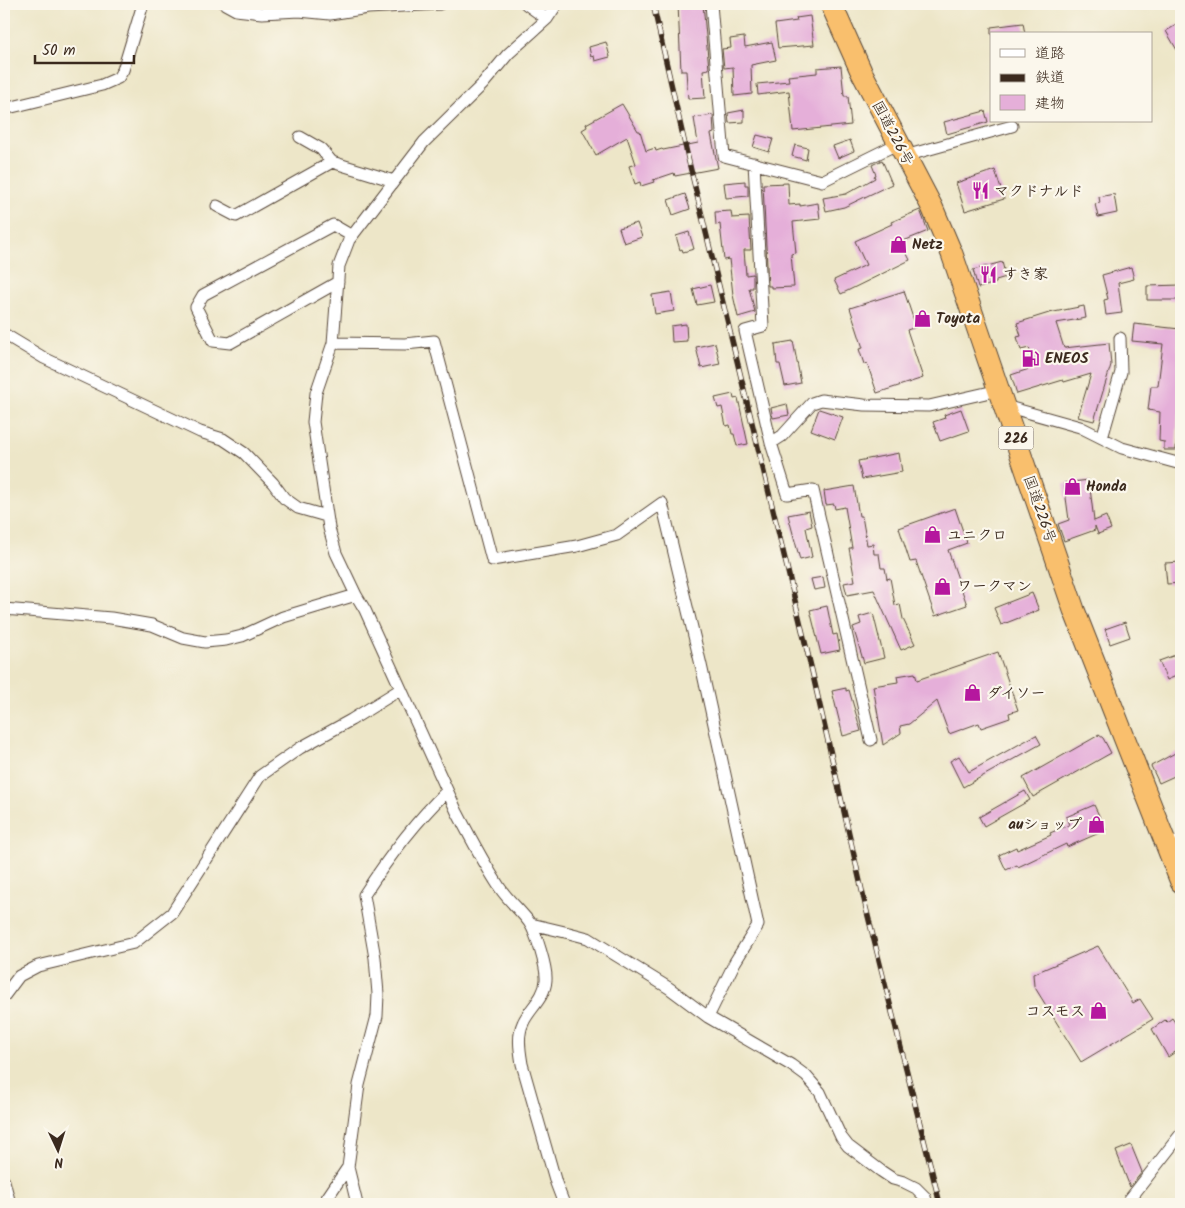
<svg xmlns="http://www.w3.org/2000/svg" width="1185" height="1208" font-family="Kalam,'Klee One',sans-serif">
<rect width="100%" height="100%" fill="#fbf7ec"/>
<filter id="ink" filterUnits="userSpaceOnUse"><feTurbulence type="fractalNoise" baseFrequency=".02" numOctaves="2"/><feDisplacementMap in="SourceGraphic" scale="10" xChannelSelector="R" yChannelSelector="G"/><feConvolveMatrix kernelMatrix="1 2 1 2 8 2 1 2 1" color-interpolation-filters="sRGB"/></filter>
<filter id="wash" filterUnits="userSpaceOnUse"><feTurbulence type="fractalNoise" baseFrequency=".0096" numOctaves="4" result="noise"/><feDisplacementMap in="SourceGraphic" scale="20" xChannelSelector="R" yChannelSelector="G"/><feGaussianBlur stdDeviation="1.12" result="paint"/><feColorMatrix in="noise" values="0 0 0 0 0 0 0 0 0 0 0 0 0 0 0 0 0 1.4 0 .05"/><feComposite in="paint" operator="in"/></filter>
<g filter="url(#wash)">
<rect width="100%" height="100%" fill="#ede6c8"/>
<g id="blocks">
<path fill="#e5afd9" d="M 678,4 L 703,4 L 709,69 L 703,70 L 705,98 L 688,99 L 686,71 L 681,71 Z
M 810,16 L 814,45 L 778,48 L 775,24 L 797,21 L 796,18 Z
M 1023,23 L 1025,34 L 991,34 L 991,27 Z
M 1178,24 L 1181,31 L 1181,57 L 1166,31 Z
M 744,37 L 745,47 L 772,42 L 776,60 L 751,65 L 752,94 L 734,96 L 733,67 L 724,68 L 722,49 L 731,48 L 730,39 Z
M 606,42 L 610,57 L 595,61 L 594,56 L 591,57 L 589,47 Z
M 841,66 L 844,96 L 848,96 L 851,125 L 793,131 L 789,91 L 758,95 L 757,84 L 789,81 L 788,76 L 817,73 L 817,68 Z
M 622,104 L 638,131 L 640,131 L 646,151 L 655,148 L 656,151 L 662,149 L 663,150 L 698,143 L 694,118 L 713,115 L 714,133 L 711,134 L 718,168 L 675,176 L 674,173 L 653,180 L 654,182 L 641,186 L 640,182 L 635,184 L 629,166 L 636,164 L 627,137 L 596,155 L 582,130 L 587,127 L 586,124 Z
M 744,110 L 744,122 L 729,123 L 728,113 Z
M 985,111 L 988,122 L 947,134 L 944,122 Z
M 757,135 L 773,139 L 769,152 L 753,147 Z
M 850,140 L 854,151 L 838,158 L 833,146 Z
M 795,145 L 808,148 L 806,160 L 792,156 Z
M 882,160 L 892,184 L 844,207 L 826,211 L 823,198 L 846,194 L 875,178 L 874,176 L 876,175 L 872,165 Z
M 995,170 L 1004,199 L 965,211 L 956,183 Z
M 745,181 L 745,185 L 748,185 L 748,196 L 726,198 L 724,183 Z
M 788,183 L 789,205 L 800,204 L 800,206 L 818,203 L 820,219 L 793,222 L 796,253 L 791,254 L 794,287 L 771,288 L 771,286 L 768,286 L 763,184 Z
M 685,194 L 690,209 L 673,215 L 668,200 Z
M 1114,194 L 1117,213 L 1098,217 L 1095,204 L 1100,203 L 1099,197 Z
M 920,210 L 928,231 L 901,242 L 910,260 L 841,294 L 834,280 L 866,265 L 855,241 L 892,224 L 891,222 Z
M 731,211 L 732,218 L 749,217 L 751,250 L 744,250 L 746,275 L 753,274 L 753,288 L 749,288 L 755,312 L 738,317 L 733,295 L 729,259 L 724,260 L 720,224 L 716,225 L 715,212 Z
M 637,223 L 642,237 L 624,243 L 619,228 Z
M 689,232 L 694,249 L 683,252 L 682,249 L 680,250 L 676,236 Z
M 1002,262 L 1006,277 L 996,280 L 996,283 L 978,288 L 973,270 Z
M 1131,267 L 1134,279 L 1118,283 L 1122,313 L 1106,315 L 1104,300 L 1108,299 L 1102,275 Z
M 710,285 L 714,302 L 697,305 L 693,289 Z
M 1181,285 L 1181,300 L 1147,300 L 1147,286 Z
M 904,291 L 916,327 L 907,330 L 923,378 L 877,393 L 867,363 L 864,364 L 859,349 L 863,348 L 850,308 Z
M 671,292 L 674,311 L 655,314 L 652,295 Z
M 1084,306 L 1086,318 L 1056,323 L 1064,348 L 1109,343 L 1111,365 L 1094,421 L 1078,417 L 1091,374 L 1064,382 L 1063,380 L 1017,394 L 1011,375 L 1035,367 L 1029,348 L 1021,350 L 1017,337 L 1021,336 L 1017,323 L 1049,313 Z
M 686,324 L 687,341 L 672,342 L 671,326 Z
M 1134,324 L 1180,329 L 1178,351 L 1181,351 L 1181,414 L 1178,414 L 1176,450 L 1164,450 L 1164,442 L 1159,441 L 1160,412 L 1148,410 L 1151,386 L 1158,386 L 1163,344 L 1132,341 Z
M 793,341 L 801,383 L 785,386 L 780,364 L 777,364 L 775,344 Z
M 715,343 L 720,364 L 701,368 L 696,347 Z
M 733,394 L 734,399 L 738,398 L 748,444 L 737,446 L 734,434 L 732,434 L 730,425 L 726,426 L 722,407 L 718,408 L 715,398 Z
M 787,404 L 789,415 L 773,418 L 771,408 Z
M 819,409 L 843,417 L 835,439 L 811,430 Z
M 961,409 L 969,431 L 940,441 L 933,422 L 945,418 L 944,415 Z
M 899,453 L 902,472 L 862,479 L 858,461 Z
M 1089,480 L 1094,521 L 1106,516 L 1111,529 L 1098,534 L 1095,526 L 1095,530 L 1064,541 L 1058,524 L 1069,520 L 1064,483 Z
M 854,486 L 859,516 L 862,516 L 867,545 L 873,544 L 874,554 L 879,554 L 881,568 L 885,568 L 887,579 L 890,578 L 895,605 L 900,604 L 903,619 L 915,644 L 901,650 L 874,590 L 847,595 L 844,583 L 855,581 L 849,548 L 852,548 L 845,507 L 835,509 L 834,504 L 826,505 L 824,491 Z
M 955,508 L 967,543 L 948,550 L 967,605 L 935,616 L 916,561 L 910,562 L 899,528 Z
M 809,511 L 812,526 L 806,528 L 812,557 L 800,560 L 788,515 Z
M 1181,562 L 1181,583 L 1167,584 L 1165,563 Z
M 823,577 L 825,588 L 814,590 L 811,579 Z
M 1032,593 L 1039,610 L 1001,625 L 994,608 Z
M 827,606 L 833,635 L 837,634 L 840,650 L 821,654 L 810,610 Z
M 873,613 L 884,658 L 864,663 L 853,627 L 861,624 L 859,617 Z
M 1125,622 L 1130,637 L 1110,644 L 1105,629 Z
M 998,652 L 1018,710 L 1009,713 L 1010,718 L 981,728 L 979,723 L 949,734 L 937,701 L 909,724 L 900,726 L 901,733 L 883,745 L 873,686 L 898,682 L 897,676 L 915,673 L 917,680 Z
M 1181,653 L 1181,674 L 1167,680 L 1159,661 Z
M 846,688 L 846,691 L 849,690 L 861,731 L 843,736 L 832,691 Z
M 1036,735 L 1041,744 L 963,787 L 950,761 L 959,756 L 969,772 Z
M 1099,735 L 1103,738 L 1111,753 L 1033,797 L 1023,778 Z
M 1177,752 L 1181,760 L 1181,773 L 1159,783 L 1151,766 Z
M 1025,791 L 1030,800 L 984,826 L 979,817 Z
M 1094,805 L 1106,830 L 1067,847 L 1066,844 L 1018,867 L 1017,865 L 1006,870 L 999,855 L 1016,847 L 1017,850 L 1051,835 L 1050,833 L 1069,825 L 1066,817 Z
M 1098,946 L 1133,1003 L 1140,999 L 1153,1019 L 1081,1062 L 1034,986 L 1033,974 Z
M 1172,1018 L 1176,1024 L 1181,1020 L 1181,1048 L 1168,1057 L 1152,1029 L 1165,1020 L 1167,1022 Z
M 1131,1145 L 1142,1172 L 1130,1187 L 1116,1151 Z"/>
</g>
</g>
<g filter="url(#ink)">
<use href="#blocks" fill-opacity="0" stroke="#564638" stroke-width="1"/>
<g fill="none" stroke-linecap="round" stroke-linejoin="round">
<defs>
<path id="street" d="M 225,4 L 236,10 L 262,13 L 299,11 L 330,14 L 368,8 L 440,4
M 526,4 L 547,19
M 557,4 L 547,19 L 508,54 L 483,84 L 424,142 L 349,240 L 339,266 L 333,343 L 316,393 L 313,422 L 329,528 L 336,553 L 356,595 L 365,610 L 457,812 C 470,837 484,864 500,888 C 508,900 520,910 529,922 C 536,932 547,968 546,980 C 545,998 529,1009 523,1023 C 517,1036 520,1051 522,1064 L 556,1183 L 564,1204
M 711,4 L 724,156 L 822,181 L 899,143
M 4,109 L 102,85 L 118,78 L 123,70 L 143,4
M 300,137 L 321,149 L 332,162 L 394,181
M 905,156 L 1012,126
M 754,163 L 763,326 L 745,331 L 771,443
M 217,206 L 236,216 L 332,162
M 338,282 L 230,343 L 213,341 L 196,307 L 203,295 L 333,225 L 352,236
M 4,334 L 44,358 L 200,432 L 223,439 L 244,453 L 273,483 L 284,498 L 298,508 L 326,516
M 333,343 L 405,344 L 434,341 L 492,560 L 577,546 L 617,535 L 662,503 L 701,665 L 758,925 L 735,962 L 708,1017
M 1005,406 L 1080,427 L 1122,448 L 1181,464
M 1102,438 L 1121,372 L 1120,338
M 4,609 L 111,618 L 152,625 L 183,638 L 205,642 L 226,640 L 242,636 L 283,617 L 356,595
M 871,740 L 813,490 L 787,494 L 771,443 L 782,436 L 812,403 L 821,400 L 864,405 L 929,406 L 999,390
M 1166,846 L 1181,840
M 531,924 L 569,933 L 588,938 L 669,988 L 708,1017 L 791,1065 L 806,1076 L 820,1092 L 841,1137 L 848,1146 L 881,1171 L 893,1179 L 904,1182 L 916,1188 L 925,1197 L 927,1204
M 4,996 L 19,976 L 38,966 L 134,943 L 172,913 L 260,776 L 300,748 L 351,720 L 401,689
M 4,1181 L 10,1204
M 323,1204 L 348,1167
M 357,1204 L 348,1167 L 359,1085 L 377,1016 L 378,994 L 375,958 L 364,895 C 388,858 415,822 447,791
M 1126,1204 L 1181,1134"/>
<path id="highway" d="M 831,4 L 861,71 L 932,207 L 952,254 L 1074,610 L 1181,882"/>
</defs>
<use href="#street" stroke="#564638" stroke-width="13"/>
<use href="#highway" stroke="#564638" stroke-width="23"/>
<use href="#street" stroke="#fff" stroke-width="11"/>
<use href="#highway" stroke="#f9bf6d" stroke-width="21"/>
<defs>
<path id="rail" d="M 653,4 L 688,158 L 812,671 L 866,908 L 940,1204"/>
</defs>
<use href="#rail" stroke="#3b2a1e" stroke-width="5.5"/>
<use href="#rail" stroke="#fbf7ec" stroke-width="4" stroke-dasharray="11" stroke-linecap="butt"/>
</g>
</g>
<defs>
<symbol id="restaurant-bare" viewBox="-9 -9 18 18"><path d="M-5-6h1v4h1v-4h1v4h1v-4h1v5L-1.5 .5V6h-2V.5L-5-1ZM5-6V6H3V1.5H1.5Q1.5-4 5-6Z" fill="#b5179e" stroke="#fbf7ec" stroke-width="2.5" paint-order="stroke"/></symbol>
<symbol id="shop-bare" viewBox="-9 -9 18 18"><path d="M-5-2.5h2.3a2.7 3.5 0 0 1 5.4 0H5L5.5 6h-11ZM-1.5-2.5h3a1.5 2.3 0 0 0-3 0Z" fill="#b5179e" stroke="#fbf7ec" stroke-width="2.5" paint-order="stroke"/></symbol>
<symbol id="fuel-bare" viewBox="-9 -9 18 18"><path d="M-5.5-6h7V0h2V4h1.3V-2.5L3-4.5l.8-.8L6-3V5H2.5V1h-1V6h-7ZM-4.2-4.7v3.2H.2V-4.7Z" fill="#b5179e" stroke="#fbf7ec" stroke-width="2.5" paint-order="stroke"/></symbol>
</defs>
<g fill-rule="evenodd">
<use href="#restaurant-bare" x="968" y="178" width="25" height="25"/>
<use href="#shop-bare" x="886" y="232" width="25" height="25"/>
<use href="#restaurant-bare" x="976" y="262" width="25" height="25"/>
<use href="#shop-bare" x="910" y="306" width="25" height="25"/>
<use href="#fuel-bare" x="1018" y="346" width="25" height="25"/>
<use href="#shop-bare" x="1060" y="474" width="25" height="25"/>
<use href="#shop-bare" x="920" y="522" width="25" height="25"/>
<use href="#shop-bare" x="930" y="574" width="25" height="25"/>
<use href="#shop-bare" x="960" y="680" width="25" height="25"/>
<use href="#shop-bare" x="1084" y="812" width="25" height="25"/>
<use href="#shop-bare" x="1086" y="998" width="25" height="25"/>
</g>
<g text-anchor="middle" stroke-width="4.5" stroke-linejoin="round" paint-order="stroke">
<rect fill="#fbf7ec" stroke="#75685c" stroke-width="1" x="998.5" y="426.5" width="35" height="23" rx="4"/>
<g font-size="14" font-weight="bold" fill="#3b2a1e">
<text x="1016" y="443">226</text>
</g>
<g font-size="15" fill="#3b2a1e" stroke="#fbf7ec">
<text transform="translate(893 133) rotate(62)" y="5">国道226号</text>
<text transform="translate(1040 509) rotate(71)" y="5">国道226号</text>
</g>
<g font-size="15" font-weight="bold" fill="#3b2a1e" stroke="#fbf7ec" text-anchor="start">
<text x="994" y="196">マクドナルド</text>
<text x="912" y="249">Netz</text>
<text x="1003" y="279">すき家</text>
<text x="936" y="323">Toyota</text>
<text x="1045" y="363">ENEOS</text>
<text x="1086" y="491">Honda</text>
<text x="947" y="540">ユニクロ</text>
<text x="957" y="591">ワークマン</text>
<text x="987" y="698">ダイソー</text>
<text x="1082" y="829" text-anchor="end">auショップ</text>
<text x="1085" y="1016" text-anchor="end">コスモス</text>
</g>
</g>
<rect width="1185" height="1208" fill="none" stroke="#fbf7ec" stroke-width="20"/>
<rect x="990" y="32" width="162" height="90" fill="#fbf7ec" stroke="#aea59a"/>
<rect x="1000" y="49" width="25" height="8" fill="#ffffff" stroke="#aea59a"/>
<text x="1035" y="58" font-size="15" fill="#3b2a1e">道路</text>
<rect x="1000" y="74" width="25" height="8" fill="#3b2a1e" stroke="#aea59a"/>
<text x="1035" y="82" font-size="15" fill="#3b2a1e">鉄道</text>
<rect x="1000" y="95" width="25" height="15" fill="#e5afd9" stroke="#aea59a"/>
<text x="1035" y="108" font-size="15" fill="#3b2a1e">建物</text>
<g transform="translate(58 1150) rotate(176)" stroke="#fbf7ec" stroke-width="4" paint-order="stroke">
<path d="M0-4L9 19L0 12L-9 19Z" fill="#3b2a1e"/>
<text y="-8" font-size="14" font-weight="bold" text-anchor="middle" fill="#3b2a1e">N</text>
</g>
<path d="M35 55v8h99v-8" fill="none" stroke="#3b2a1e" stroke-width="2.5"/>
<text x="42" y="55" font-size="15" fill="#3b2a1e" stroke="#fbf7ec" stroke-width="4" paint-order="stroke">50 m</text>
</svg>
